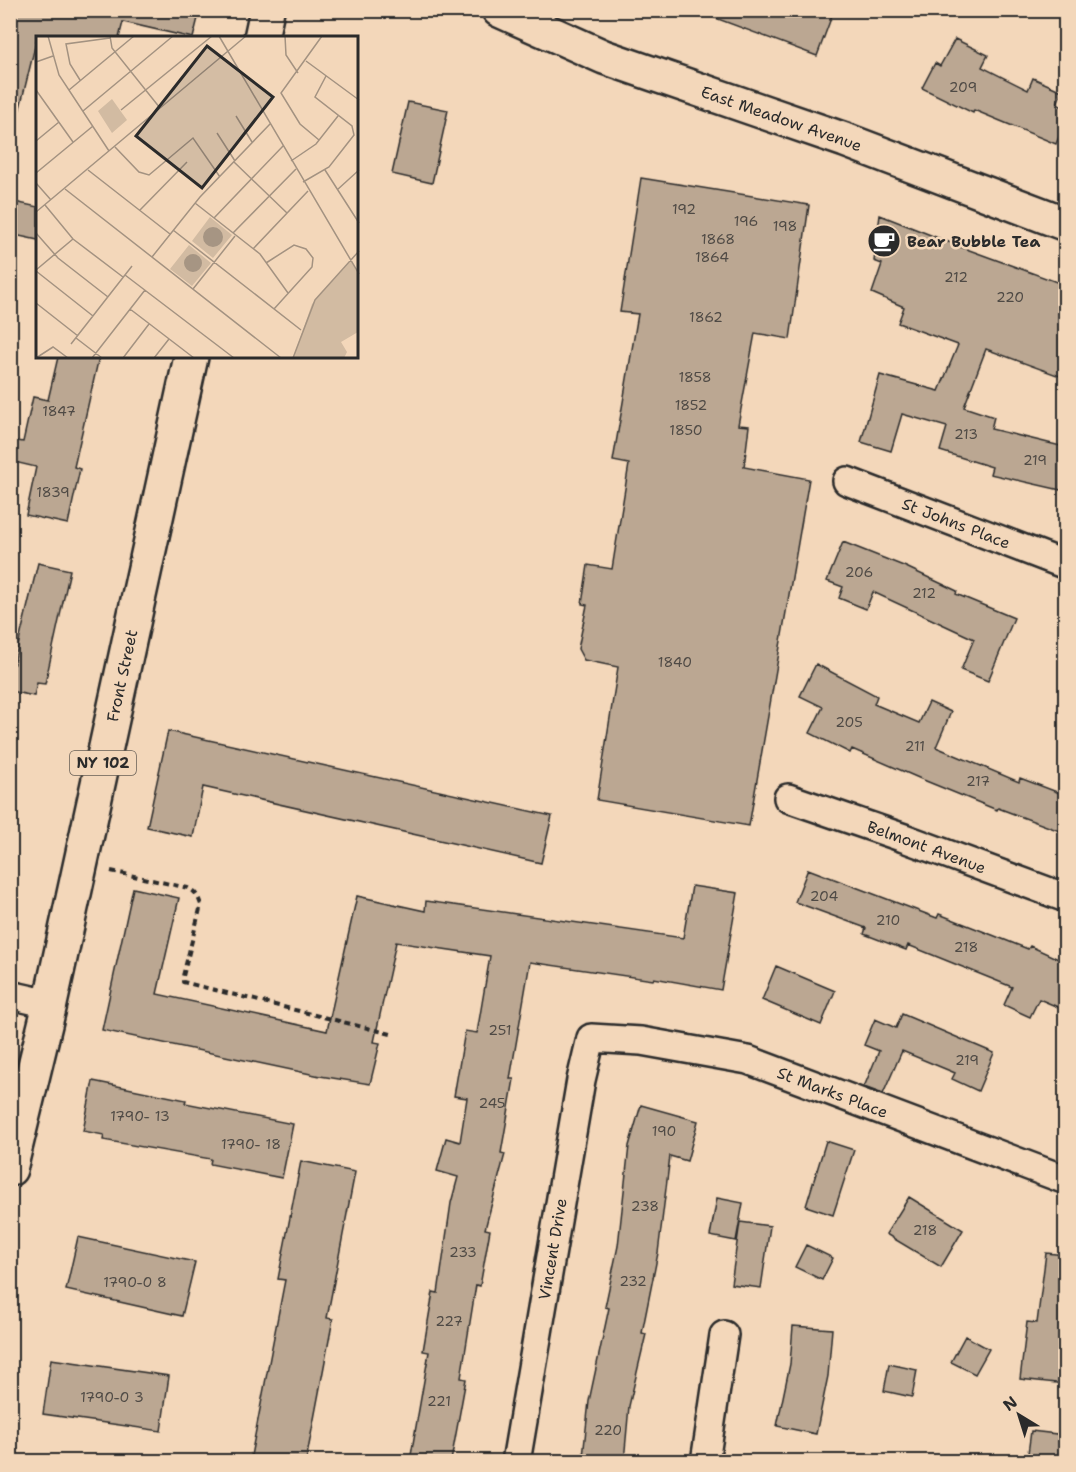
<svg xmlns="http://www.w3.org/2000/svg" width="1076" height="1472" font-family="'Shantell Sans',sans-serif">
<rect width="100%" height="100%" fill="#f3d7ba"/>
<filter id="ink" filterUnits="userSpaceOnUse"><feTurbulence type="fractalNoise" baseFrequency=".0167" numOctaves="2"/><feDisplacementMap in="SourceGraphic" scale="12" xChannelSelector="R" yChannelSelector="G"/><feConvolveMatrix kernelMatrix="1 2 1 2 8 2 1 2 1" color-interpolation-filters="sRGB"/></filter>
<g filter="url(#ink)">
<path fill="#bba792" stroke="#2b2b2b" stroke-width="1.5" d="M 10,10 L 200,10 L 193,38 L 123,22 L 119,38 L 37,38 L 19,112 L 10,111 Z
M 702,10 L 834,10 L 817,56 L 702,13 Z
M 955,39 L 988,55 L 982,67 L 1028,90 L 1033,78 L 1062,91 L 1057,104 L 1065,108 L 1065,122 L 1056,144 L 974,110 L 973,113 L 922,88 L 935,63 L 940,66 Z
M 408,102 L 448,110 L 432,183 L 392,174 Z
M 641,178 L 809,205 L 790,339 L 755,333 L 738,425 L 749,426 L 744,467 L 809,479 L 749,826 L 597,800 L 618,667 L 584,660 L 578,649 L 587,605 L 582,604 L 588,565 L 612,569 L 629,464 L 613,461 L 638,314 L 620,312 Z
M 10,201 L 38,207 L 38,240 L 10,234 Z
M 880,215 L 961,247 L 1065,285 L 1065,378 L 986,349 L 964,407 L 994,417 L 991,429 L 1065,447 L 1065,491 L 990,474 L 992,467 L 940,451 L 947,427 L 902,414 L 891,451 L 861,442 L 880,375 L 939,391 L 958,345 L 898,323 L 904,307 L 872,293 L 882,264 L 874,261 Z
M 58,357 L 99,357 L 74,467 L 80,469 L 68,524 L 26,515 L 36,467 L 10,461 L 10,440 L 23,442 L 33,397 L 48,400 Z
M 843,542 L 906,567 L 957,591 L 956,594 L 1014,618 L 988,681 L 961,670 L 974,639 L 873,592 L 866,609 L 839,598 L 843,587 L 827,581 Z
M 38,563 L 70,570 L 45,684 L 37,683 L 34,696 L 10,691 L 10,679 Z
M 816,664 L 877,696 L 874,704 L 919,723 L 929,702 L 951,712 L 936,747 L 1019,782 L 1020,778 L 1065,795 L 1065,833 L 998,808 L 997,810 L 921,779 L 852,749 L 850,753 L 810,733 L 823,707 L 800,696 Z
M 168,731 L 552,816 L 541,863 L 203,787 L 193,837 L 147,827 Z
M 808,869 L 937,918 L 939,914 L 1028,949 L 1030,946 L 1065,962 L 1065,1010 L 1039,999 L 1030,1017 L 1004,1005 L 1012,987 L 908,945 L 906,950 L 864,934 L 866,928 L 795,902 Z
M 692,886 L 738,893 L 721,990 L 654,978 L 653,980 L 530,962 L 510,1079 L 514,1079 L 501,1153 L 505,1154 L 485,1229 L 490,1230 L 480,1286 L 476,1285 L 461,1378 L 466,1379 L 451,1461 L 410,1461 L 429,1352 L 423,1351 L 433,1292 L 438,1293 L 451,1203 L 458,1177 L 437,1171 L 446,1138 L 460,1142 L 467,1098 L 454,1096 L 465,1031 L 477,1033 L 490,956 L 396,942 L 374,1042 L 380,1043 L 370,1084 L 320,1076 L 102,1030 L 133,888 L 179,898 L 157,994 L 327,1031 L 357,896 L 425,911 L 426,901 L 683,938 Z
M 776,966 L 835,991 L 821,1025 L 762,1000 Z
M 902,1014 L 994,1053 L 978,1091 L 952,1079 L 955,1073 L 902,1051 L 883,1094 L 864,1087 L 879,1051 L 864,1045 L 875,1019 L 896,1028 Z
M 93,1081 L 186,1100 L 185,1103 L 293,1124 L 282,1178 L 210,1164 L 211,1159 L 103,1140 L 104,1135 L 83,1131 Z
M 641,1105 L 698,1121 L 687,1161 L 670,1156 L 658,1253 L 642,1333 L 646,1334 L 629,1406 L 624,1461 L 583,1457 L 589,1401 L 609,1308 L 605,1307 L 618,1246 L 629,1146 Z
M 826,1141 L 854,1150 L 833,1215 L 806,1206 Z
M 301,1161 L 355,1172 L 327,1318 L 333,1319 L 306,1461 L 250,1461 L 285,1280 L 278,1279 Z
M 909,1197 L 963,1230 L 941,1267 L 886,1234 Z
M 717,1198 L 743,1203 L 736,1241 L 710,1236 Z
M 740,1222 L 770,1226 L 761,1288 L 731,1284 Z
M 78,1237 L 195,1262 L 182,1316 L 66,1290 Z
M 806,1245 L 833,1258 L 822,1280 L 795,1267 Z
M 1046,1253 L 1065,1255 L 1065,1384 L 1020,1379 L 1027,1322 L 1037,1323 Z
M 793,1326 L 832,1329 L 828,1376 L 816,1434 L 777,1426 L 790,1364 Z
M 965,1336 L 989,1349 L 975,1374 L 951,1362 Z
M 51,1359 L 169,1376 L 161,1431 L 43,1414 Z
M 889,1364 L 917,1370 L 912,1397 L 884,1391 Z
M 1031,1431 L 1065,1435 L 1065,1461 L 1027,1461 Z"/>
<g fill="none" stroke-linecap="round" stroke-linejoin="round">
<defs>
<g id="street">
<path id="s1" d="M 847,481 L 1066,565"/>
<path id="s2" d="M 788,798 L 904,838 L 1066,898"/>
<path d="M 10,995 L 50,1004"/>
<path id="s3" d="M 516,1462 L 581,1080 L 591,1038 L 641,1041 L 748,1060 L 1066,1180"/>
<path d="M 705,1462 L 724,1335"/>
</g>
<g id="secondary">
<path id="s4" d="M 499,10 L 604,57 L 845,140 L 1066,224"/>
</g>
<g id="primary">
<path d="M 261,38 L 267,10"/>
<path id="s5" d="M 10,1169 L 50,1004 L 191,357"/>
</g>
</defs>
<use href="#street" stroke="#2b2b2b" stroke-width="32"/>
<use href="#secondary" stroke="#2b2b2b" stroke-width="38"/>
<use href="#primary" stroke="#2b2b2b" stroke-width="38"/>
<path stroke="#2b2b2b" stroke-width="4" stroke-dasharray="6 4.5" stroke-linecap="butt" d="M 111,871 L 188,888 C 196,892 198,896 201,905 L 183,976 L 183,982 L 391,1034"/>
<use href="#street" stroke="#f3d7ba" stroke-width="27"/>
<use href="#secondary" stroke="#f3d7ba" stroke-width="33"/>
<use href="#primary" stroke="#f3d7ba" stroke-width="33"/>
</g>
</g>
<defs>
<symbol id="cafe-disc" viewBox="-11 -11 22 22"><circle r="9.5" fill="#2b2b2b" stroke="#f3d7ba"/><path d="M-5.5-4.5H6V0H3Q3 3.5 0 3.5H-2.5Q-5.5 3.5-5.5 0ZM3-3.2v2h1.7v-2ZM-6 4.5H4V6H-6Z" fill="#fff"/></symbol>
</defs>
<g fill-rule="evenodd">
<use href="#cafe-disc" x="865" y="222" width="38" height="38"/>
</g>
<g text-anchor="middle" stroke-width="5" stroke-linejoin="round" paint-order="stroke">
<g font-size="14" fill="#4f4a45">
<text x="963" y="92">209</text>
<text x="684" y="214">192</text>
<text x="746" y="226">196</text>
<text x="785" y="231">198</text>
<text x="718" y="244">1868</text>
<text x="712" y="262">1864</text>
<text x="956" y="282">212</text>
<text x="1010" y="302">220</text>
<text x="706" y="322">1862</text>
<text x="695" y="382">1858</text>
<text x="691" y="410">1852</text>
<text x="59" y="416">1847</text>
<text x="686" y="435">1850</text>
<text x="966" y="439">213</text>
<text x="1035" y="465">219</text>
<text x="53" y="497">1839</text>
<text x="859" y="577">206</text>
<text x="924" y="598">212</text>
<text x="675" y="667">1840</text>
<text x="849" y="727">205</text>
<text x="915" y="751">211</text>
<text x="978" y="786">217</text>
<text x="824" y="901">204</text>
<text x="888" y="925">210</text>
<text x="966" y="952">218</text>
<text x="500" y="1035">251</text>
<text x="967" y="1065">219</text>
<text x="492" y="1108">245</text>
<text x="140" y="1121">1790- 13</text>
<text x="664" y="1136">190</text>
<text x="251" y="1149">1790- 18</text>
<text x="645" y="1211">238</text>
<text x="925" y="1235">218</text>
<text x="463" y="1257">233</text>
<text x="633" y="1286">232</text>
<text x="135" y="1287">1790-0 8</text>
<text x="449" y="1326">227</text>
<text x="112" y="1402">1790-0 3</text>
<text x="439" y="1406">221</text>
<text x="608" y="1435">220</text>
</g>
<rect fill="#f3d7ba" stroke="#675f56" stroke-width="1.5" x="70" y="751" width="66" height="24" rx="4.5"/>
<g font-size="15" font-weight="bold" fill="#2b2b2b">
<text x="103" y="768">NY 102</text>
</g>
<g font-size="16" fill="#2b2b2b" stroke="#f3d7ba">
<text dy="6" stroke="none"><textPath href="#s4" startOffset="303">East Meadow Avenue</textPath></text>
<text dy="6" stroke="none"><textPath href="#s1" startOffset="117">St Johns Place</textPath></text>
<text dy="6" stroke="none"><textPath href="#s5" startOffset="506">Front Street</textPath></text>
<text dy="6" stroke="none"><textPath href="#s2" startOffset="147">Belmont Avenue</textPath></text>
<text dy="6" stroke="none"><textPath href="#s3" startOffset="680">St Marks Place</textPath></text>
<text dy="6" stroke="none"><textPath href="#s3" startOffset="216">Vincent Drive</textPath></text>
</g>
<g font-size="16" font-weight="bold" fill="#2b2b2b" stroke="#f3d7ba" text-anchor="start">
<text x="907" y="247">Bear Bubble Tea</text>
</g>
</g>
<g transform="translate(36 36)">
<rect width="322" height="322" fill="#f3d7ba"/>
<path d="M 76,63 L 91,84 L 76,97 L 62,75 ZM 174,181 L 196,199 L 177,222 L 156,205 ZM 153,209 L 175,227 L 156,250 L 134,233 ZM 315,225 L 322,238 L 322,296 L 305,306 L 311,316 L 308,322 L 257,322 L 276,268 Z" fill="#d2bba2"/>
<path d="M167 201a10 10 0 1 1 20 0a10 10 0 1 1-20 0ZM148 227a9 9 0 1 1 18 0a9 9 0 1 1-18 0Z" fill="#a69583"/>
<path fill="none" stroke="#a39281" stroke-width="1.5" d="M 12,0 L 23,39 L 73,115M 74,0 L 76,12 L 124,72M 183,0 L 323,238M 249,0 L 250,19 L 262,37M 270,25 L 323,64M 0,26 L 17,20M 44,44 L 34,28 L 30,8 L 74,2M 0,54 L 37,106M 33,54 L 98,0M 85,74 L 176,0M 47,75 L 137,0M 200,80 L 216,106M 181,97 L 199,125M 283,104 L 264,88 L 245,57 L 286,0M 0,105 L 23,86M 79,111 L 103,136 L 113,139 L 157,102 L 184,141M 255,125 L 280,108 L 302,80M 198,126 L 251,177M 52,134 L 134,198M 289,134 L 323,187M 0,137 L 57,90M 267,146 L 293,131 L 318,99 L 316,90 L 279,61 L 290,40M 0,147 L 15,164M 29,153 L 245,322M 301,154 L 323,134M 159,167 L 224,218 L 252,257M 9,169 L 37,203 L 87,241M 104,174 L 151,126M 0,176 L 210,0M 178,182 L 247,110M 137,194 L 265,294M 0,197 L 22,222 L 72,261M 197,197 L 260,133M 217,213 L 272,155M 116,221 L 164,161 L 234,88M 230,227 L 258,209 L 270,213 L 277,222 L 276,231 L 238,273M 0,234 L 37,203M 0,235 L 57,280M 89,239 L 198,322M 157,253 L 199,200M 0,267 L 42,300M 94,273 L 158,322M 40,302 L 66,322M 35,308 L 96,230M 0,322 L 17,311 L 32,322M 56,322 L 109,254M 87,322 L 113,288M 118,322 L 133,303M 257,322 L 279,264 L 323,215"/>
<path fill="#2b2b2b" fill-opacity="0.15" stroke="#2b2b2b" stroke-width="3" d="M 171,10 L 237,61 L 166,152 L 100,100 Z"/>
<rect width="322" height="322" fill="none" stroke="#2b2b2b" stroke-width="3"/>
</g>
<rect width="1076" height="1472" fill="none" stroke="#f3d7ba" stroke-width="36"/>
<rect x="18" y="18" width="1040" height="1436" fill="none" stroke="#2b2b2b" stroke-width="2" filter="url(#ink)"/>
<g transform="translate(1019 1415) rotate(322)" stroke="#f3d7ba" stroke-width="4.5" paint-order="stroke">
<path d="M0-4.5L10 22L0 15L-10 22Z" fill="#2b2b2b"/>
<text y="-9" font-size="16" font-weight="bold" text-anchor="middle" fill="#2b2b2b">N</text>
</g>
</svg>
